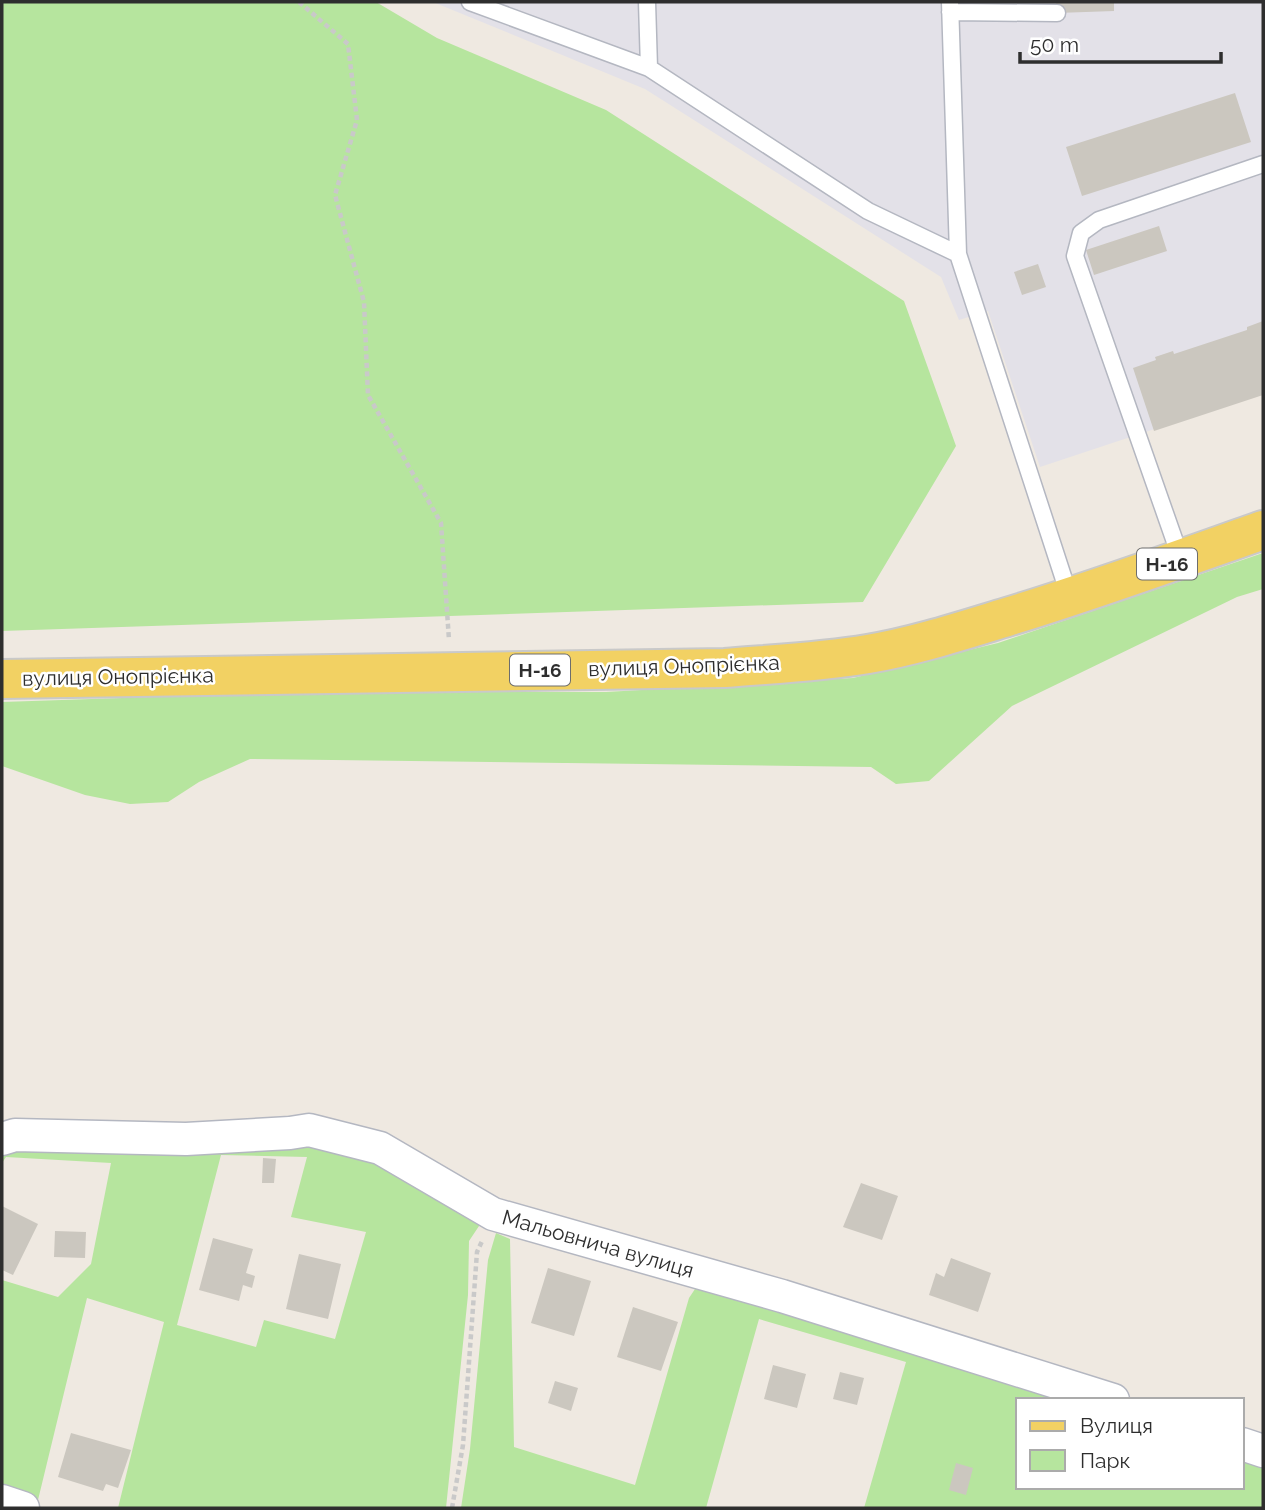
<svg xmlns="http://www.w3.org/2000/svg" width="1265" height="1510" font-family="Raleway,sans-serif">
<rect width="100%" height="100%" fill="#efe9e1"/>
<path fill="#e3e1e8" d="M 433,2 L 1263,2 L 1263,393 L 1040,467 L 988,311 L 959,320 L 941,277 L 645,89 Z"/>
<path fill="#b6e59e" fill-rule="evenodd" d="M 2,2 L 376,2 L 437,38 L 606,110 L 904,301 L 956,446 L 863,602 L 2,631 Z
M 1263,553 L 1263,589 L 1237,597 L 1012,706 L 929,781 L 896,784 L 871,767 L 250,759 L 199,782 L 168,802 L 130,804 L 85,795 L 2,766 L 2,702 L 298,692 L 606,692 L 853,678 L 998,643 Z
M 342,1145 L 483,1220 L 469,1241 L 468,1295 L 446,1508 L 118,1508 L 164,1322 L 87,1298 L 38,1500 L 2,1490 L 2,1280 L 58,1297 L 91,1264 L 111,1163 L 6,1157 L 2,1163 L 2,1146 ZM 221,1155 L 307,1157 L 291,1217 L 366,1232 L 335,1339 L 264,1320 L 256,1347 L 177,1325 Z
M 496,1233 L 510,1239 L 514,1447 L 635,1485 L 689,1298 L 695,1289 L 764,1303 L 1065,1400 L 1018,1400 L 1018,1487 L 1242,1487 L 1242,1457 L 1263,1464 L 1263,1508 L 864,1508 L 906,1362 L 759,1319 L 706,1508 L 461,1508 L 470,1449 L 488,1260 Z"/>
<path fill="#cbc7bf" d="M 1056,2 L 1114,2 L 1114,11 L 1057,13 Z
M 1235,93 L 1251,142 L 1082,196 L 1066,147 Z
M 1159,226 L 1167,251 L 1094,275 L 1086,250 Z
M 1038,264 L 1046,287 L 1022,295 L 1014,272 Z
M 1263,321 L 1263,395 L 1154,431 L 1133,368 L 1156,360 L 1155,357 L 1173,351 L 1174,354 L 1247,330 L 1247,327 Z
M 263,1158 L 276,1159 L 274,1183 L 262,1183 Z
M 861,1183 L 898,1196 L 882,1240 L 843,1227 Z
M 2,1206 L 38,1224 L 13,1275 L 2,1270 Z
M 55,1231 L 86,1232 L 85,1258 L 54,1257 Z
M 213,1238 L 253,1249 L 246,1273 L 255,1276 L 252,1288 L 243,1285 L 239,1301 L 199,1290 Z
M 299,1254 L 341,1264 L 328,1319 L 286,1309 Z
M 951,1258 L 991,1273 L 978,1312 L 929,1295 L 936,1273 L 944,1277 Z
M 548,1268 L 591,1281 L 574,1336 L 531,1323 Z
M 633,1307 L 678,1322 L 661,1371 L 617,1357 Z
M 773,1365 L 806,1374 L 797,1408 L 764,1399 Z
M 840,1372 L 864,1378 L 857,1405 L 833,1399 Z
M 555,1381 L 578,1388 L 571,1411 L 548,1403 Z
M 71,1433 L 131,1450 L 118,1488 L 106,1484 L 103,1491 L 58,1477 Z
M 956,1463 L 973,1468 L 966,1495 L 949,1490 Z"/>
<g fill="none" stroke-linecap="round" stroke-linejoin="round">
<defs>
<path id="service" d="M 470,2 L 649,68
M 647,2 L 649,68 L 868,211 L 958,254
M 950,2 L 958,254 L 1070,598
M 950,12 L 1057,13
M 1181,559 L 1075,256 L 1081,233 L 1099,220 L 1263,164"/>
<path id="minor" d="M 2,1139 L 15,1135 L 186,1139 L 290,1133 L 309,1130 L 380,1148 L 493,1214 L 782,1296 L 1113,1400
M 1242,1444 L 1263,1451
M 2,1501 L 23,1508"/>
<path id="primary" d="M 2,679 L 725,668 C 773,664 821,662 868,654 C 915,646 961,631 1007,617 C 1093,591 1178,560 1263,530"/>
</defs>
<use href="#service" stroke="#b4b7c1" stroke-width="19"/>
<use href="#minor" stroke="#b4b7c1" stroke-width="35"/>
<use href="#primary" stroke="#c9c9c9" stroke-width="42"/>
<path stroke="#c9c9c9" stroke-width="4.5" stroke-dasharray="5 3.5" stroke-linecap="butt" d="M 299,2 L 348,44 L 357,120 L 335,195 L 364,302 L 368,395 L 441,523 L 449,640
M 452,1508 L 463,1445 L 477,1252 L 483,1239"/>
<use href="#service" stroke="#fff" stroke-width="16"/>
<use href="#minor" stroke="#fff" stroke-width="32"/>
<use href="#primary" stroke="#f2d163" stroke-width="38"/>
</g>
<g text-anchor="middle" stroke-width="5" stroke-linejoin="round" paint-order="stroke">
<g fill="#fff" stroke="#6d6d6d" stroke-width="2">
<rect x="1137" y="548.5" width="60" height="31" rx="5"/>
<rect x="510" y="654.5" width="60" height="31" rx="5"/>
</g>
<g font-size="19" font-weight="bold" fill="#2e2e2e">
<text x="1167" y="571">Н-16</text>
<text x="540" y="677">Н-16</text>
</g>
<g font-size="21" fill="#2e2e2e" stroke="#fff">
<text transform="translate(684 666) rotate(-2)" y="7">вулиця Онопрієнка</text>
<text transform="translate(118 677) rotate(-1)" y="7">вулиця Онопрієнка</text>
<text transform="translate(598 1244) rotate(16)" y="7">Мальовнича вулиця</text>
</g>
</g>
<rect width="1265" height="1510" fill="none" stroke="#2e2e2e" stroke-width="7"/>
<rect x="1016" y="1398" width="228" height="91" fill="#ffffff" stroke="#ababab" stroke-width="2"/>
<rect x="1030" y="1421" width="35" height="10" fill="#f2d163" stroke="#ababab" stroke-width="2"/>
<text x="1080" y="1433" font-size="21" fill="#2e2e2e">Вулиця</text>
<rect x="1030" y="1450" width="35" height="21" fill="#b6e59e" stroke="#ababab" stroke-width="2"/>
<text x="1080" y="1468" font-size="21" fill="#2e2e2e">Парк</text>
<path d="M1020 52v10h201v-10" fill="none" stroke="#2e2e2e" stroke-width="3.5"/>
<text x="1030" y="52" font-size="21" fill="#2e2e2e" stroke="#ffffff" stroke-width="5" paint-order="stroke">50 m</text>
</svg>
